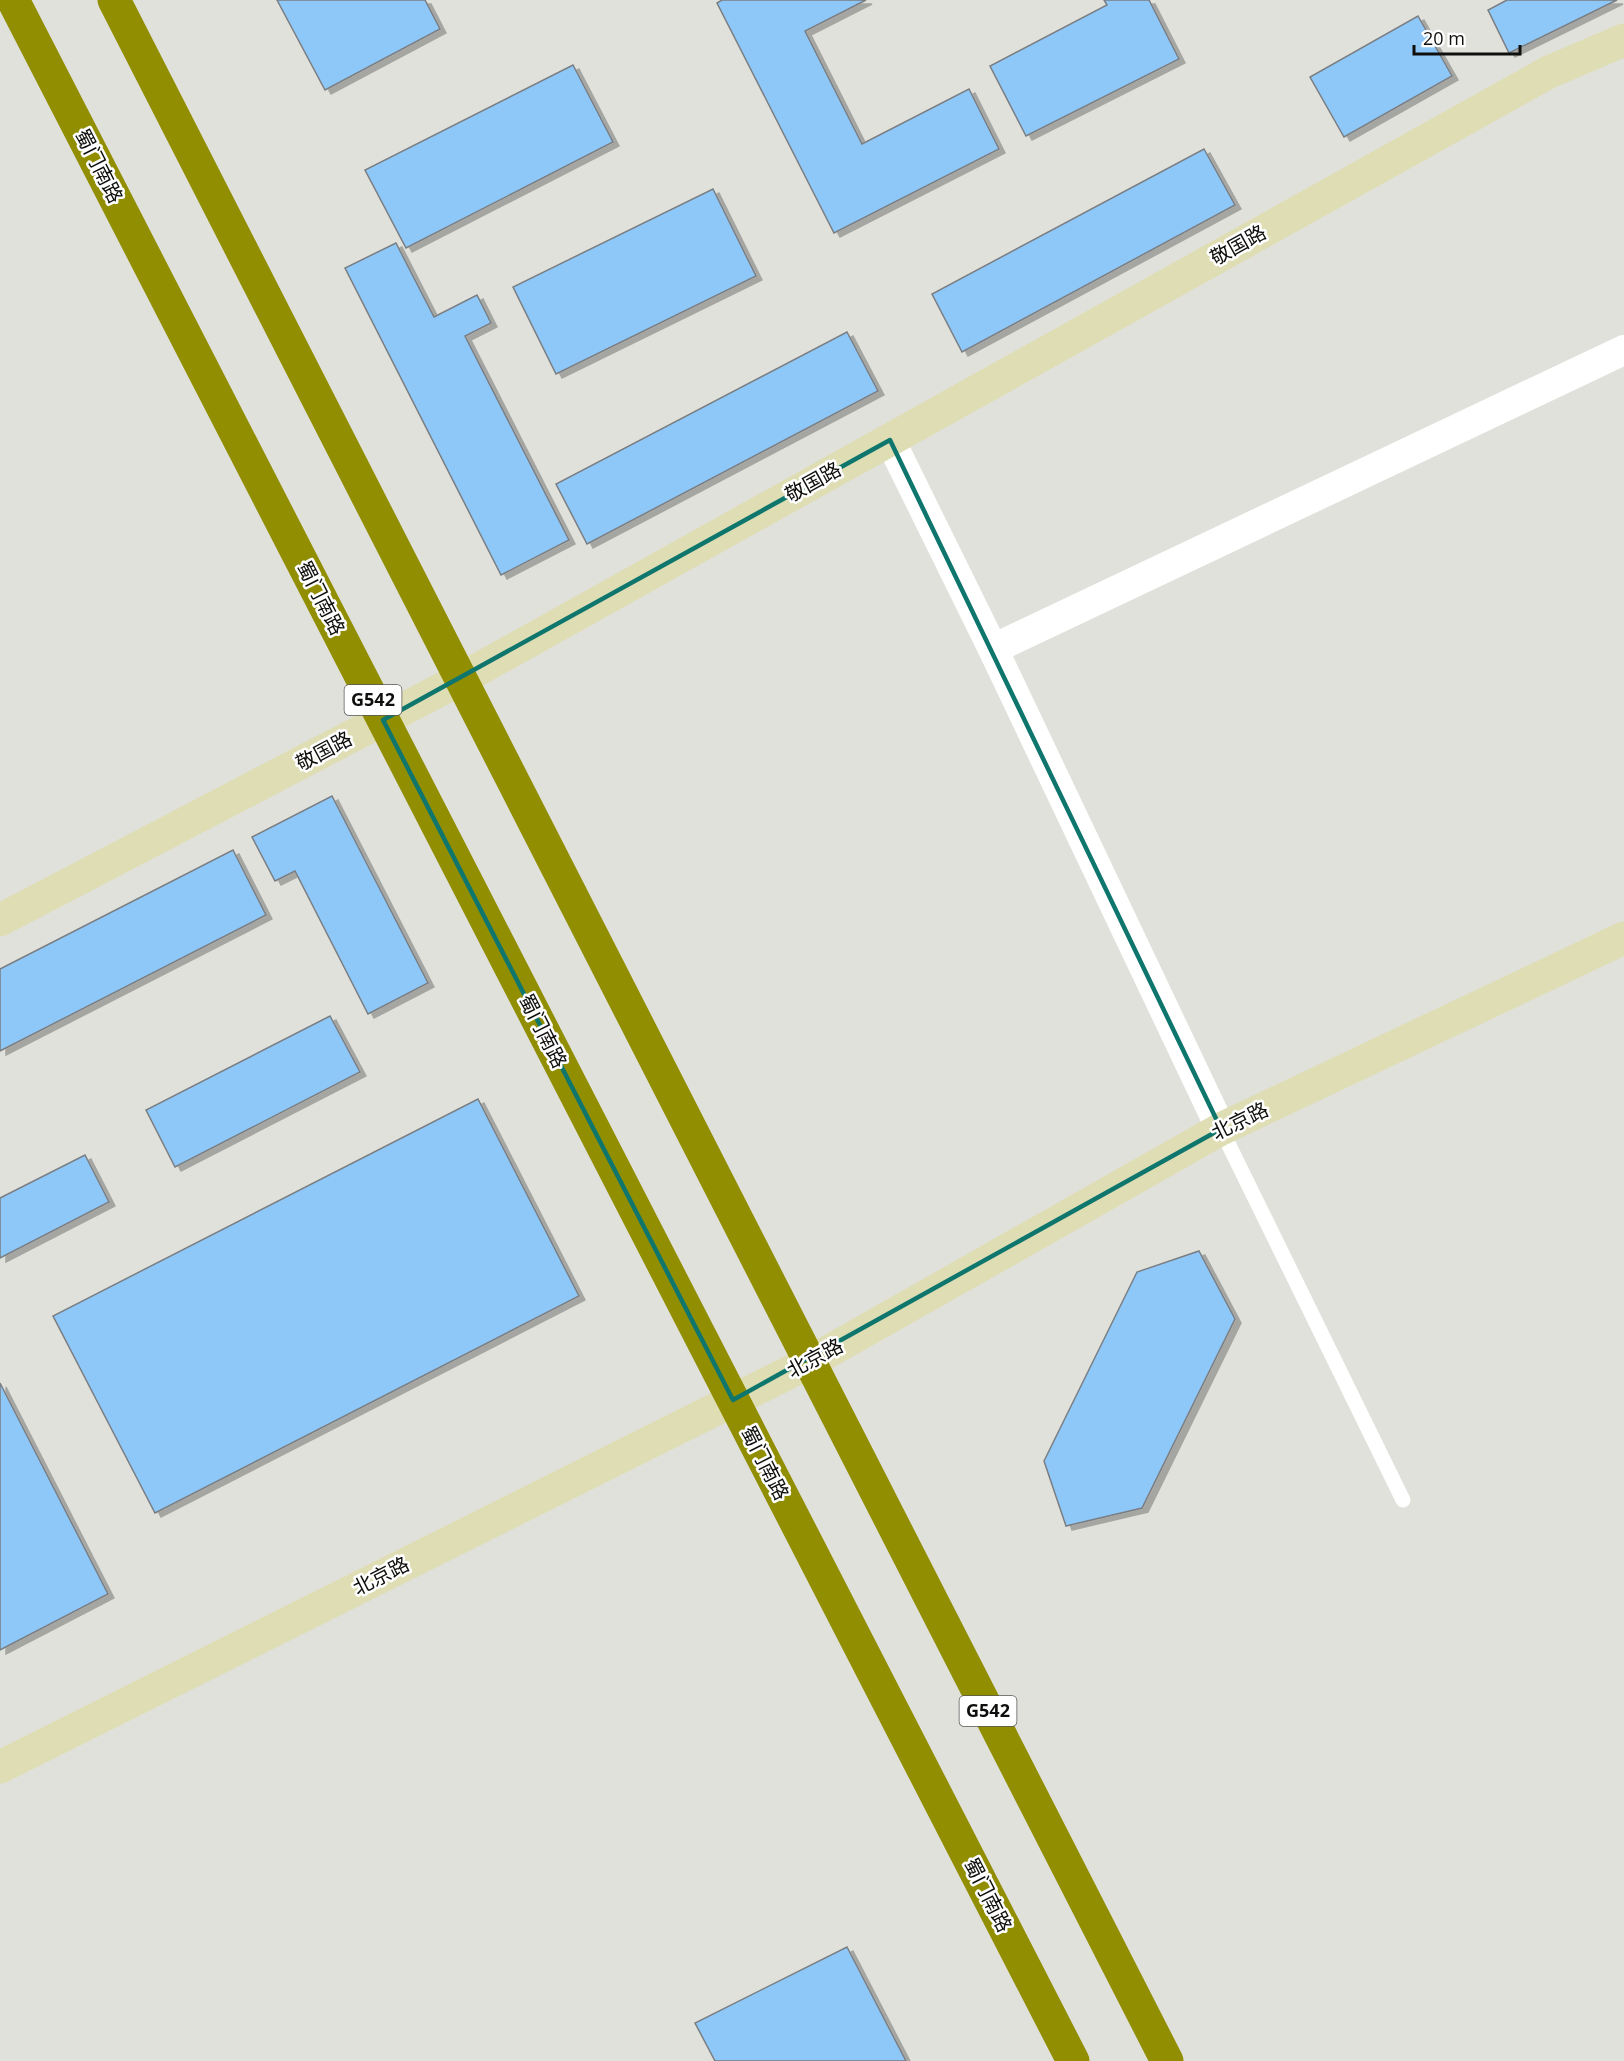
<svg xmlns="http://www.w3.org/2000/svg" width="1624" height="2061" font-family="'Open Sans','Noto Sans SC',sans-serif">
<defs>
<filter id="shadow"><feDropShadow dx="6" dy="4" stdDeviation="0" flood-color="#0004"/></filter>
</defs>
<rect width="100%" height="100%" fill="#e1e1dc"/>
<path fill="#8ec8f8" stroke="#7a7e82" stroke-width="1.5" filter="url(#shadow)" d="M 277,0 L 425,0 L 440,29 L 325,90 Z
M 722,0 L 866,0 L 805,31 L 862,144 L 969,89 L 999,149 L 834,233 L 717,3 Z
M 1104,0 L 1149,0 L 1179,59 L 1026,136 L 990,66 L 1107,5 Z
M 1507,0 L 1617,0 L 1509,53 L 1488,10 Z
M 1418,16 L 1452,76 L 1344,137 L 1310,77 Z
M 573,65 L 613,142 L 406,248 L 365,170 Z
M 1204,149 L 1235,205 L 962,352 L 932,294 Z
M 713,189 L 756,276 L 556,374 L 513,287 Z
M 396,243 L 434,317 L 477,295 L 491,323 L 465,336 L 569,540 L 501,575 L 345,268 Z
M 847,332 L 878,391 L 587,544 L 556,484 Z
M 332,796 L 428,983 L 368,1014 L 295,871 L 275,881 L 252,837 Z
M 233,850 L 266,915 L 0,1051 L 0,969 Z
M 330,1016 L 360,1072 L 175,1167 L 146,1110 Z
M 478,1099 L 579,1296 L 155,1513 L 53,1316 Z
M 85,1155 L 109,1202 L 0,1258 L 0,1198 Z
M 1199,1251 L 1235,1319 L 1142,1508 L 1066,1526 L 1044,1461 L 1137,1272 Z
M 0,1383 L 108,1594 L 0,1650 Z
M 847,1947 L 906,2061 L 715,2061 L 695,2023 Z"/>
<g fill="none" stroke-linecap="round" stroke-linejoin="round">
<path stroke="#fff" stroke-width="15" d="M 1221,1129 L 1403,1500"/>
<path stroke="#fff" stroke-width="30" d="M 890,440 L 993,649 L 1221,1129
M 993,649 L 1624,350"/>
<path stroke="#deddb3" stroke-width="33" d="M 0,920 L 461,679 L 1549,72 L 1624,40
M 0,1767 L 810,1362 L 1221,1129 L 1624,938"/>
<path stroke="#928e02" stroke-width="33" d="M 13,0 L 1073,2061
M 114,0 L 1167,2061"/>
</g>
<path fill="none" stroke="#0f766e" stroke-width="4.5" stroke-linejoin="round" d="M 890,440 L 1221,1129 L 733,1400 L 383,720 Z"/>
<g text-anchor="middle" stroke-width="5" stroke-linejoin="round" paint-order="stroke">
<g fill="#fff" stroke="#575756" stroke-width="1.5">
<rect x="344.5" y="685" width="57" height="30" rx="4.5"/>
<rect x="959.5" y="1696" width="57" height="30" rx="4.5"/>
</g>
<g font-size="18" font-weight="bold" fill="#0f0f0d">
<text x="373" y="706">G542</text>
<text x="988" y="1717">G542</text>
</g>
<g font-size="20" fill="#0f0f0d" stroke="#fff">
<text transform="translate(99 166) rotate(63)" y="7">蜀门南路</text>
<text transform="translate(1238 245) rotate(-29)" y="7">敬国路</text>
<text transform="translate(813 482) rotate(-29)" y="7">敬国路</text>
<text transform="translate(321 598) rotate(63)" y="7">蜀门南路</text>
<text transform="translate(324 751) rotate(-28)" y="7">敬国路</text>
<text transform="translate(543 1031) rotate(63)" y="7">蜀门南路</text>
<text transform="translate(1240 1121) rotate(-26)" y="7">北京路</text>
<text transform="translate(815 1358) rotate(-28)" y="7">北京路</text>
<text transform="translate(765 1463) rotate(63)" y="7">蜀门南路</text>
<text transform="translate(381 1576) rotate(-27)" y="7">北京路</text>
<text transform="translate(988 1895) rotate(63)" y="7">蜀门南路</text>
</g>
</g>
<path d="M1414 45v9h106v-9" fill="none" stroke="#0f0f0d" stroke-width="3"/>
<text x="1423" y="45" font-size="18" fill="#0f0f0d" stroke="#ffffff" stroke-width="4.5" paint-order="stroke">20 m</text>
</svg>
